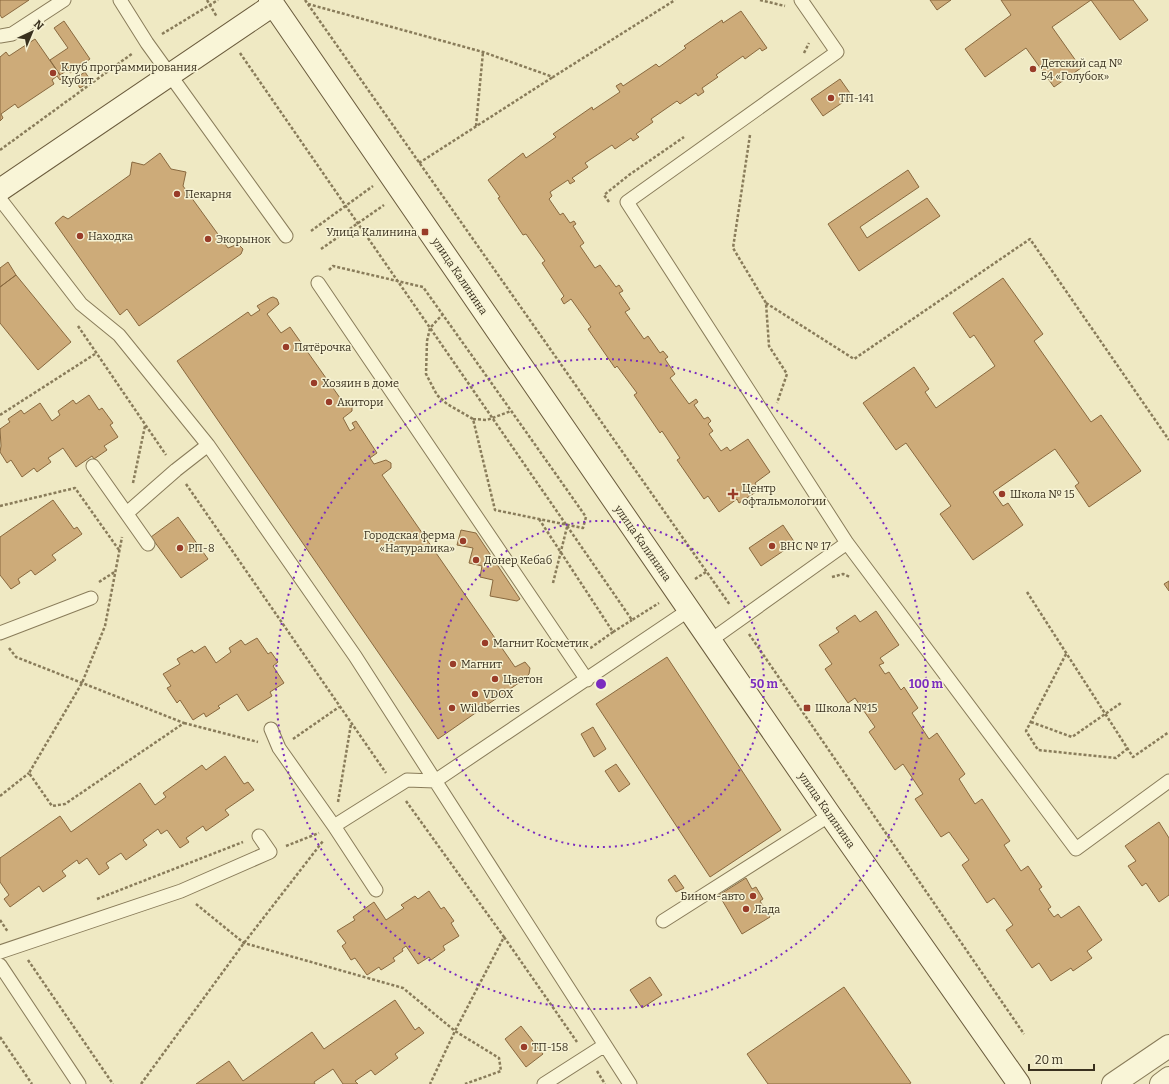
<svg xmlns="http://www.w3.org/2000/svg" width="1169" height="1084" font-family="Bitter,serif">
<rect width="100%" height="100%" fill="#efe9c3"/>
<path fill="#cdab79" stroke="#89693f" d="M 0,0 L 29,0 L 2,18 L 0,15 Z
M 930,0 L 951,0 L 937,10 Z
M 1001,0 L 1091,0 L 1052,27 L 1081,68 L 1054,87 L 1026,48 L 985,77 L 965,49 L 1011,15 Z
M 1091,0 L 1133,0 L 1148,20 L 1120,40 Z
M 741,11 L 767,48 L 762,51 L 760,48 L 745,59 L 743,56 L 716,75 L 718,77 L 702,88 L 704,92 L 698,96 L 696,93 L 680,104 L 677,101 L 651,119 L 653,122 L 636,134 L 639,137 L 633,141 L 631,138 L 615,149 L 612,145 L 585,163 L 588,167 L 572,178 L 575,181 L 570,184 L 568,180 L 550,192 L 552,196 L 549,199 L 560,215 L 563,213 L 570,223 L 574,221 L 576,224 L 573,226 L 584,243 L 580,246 L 595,268 L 600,265 L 616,287 L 619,285 L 623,291 L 619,293 L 630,309 L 625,312 L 644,339 L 648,336 L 660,353 L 663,351 L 668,357 L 665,359 L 675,374 L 670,378 L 689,404 L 696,399 L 698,402 L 694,405 L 704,419 L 708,417 L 711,421 L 708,424 L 713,431 L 709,434 L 721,451 L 727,447 L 730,451 L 748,439 L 770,472 L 755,483 L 759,490 L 739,503 L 737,499 L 719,512 L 708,496 L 704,499 L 677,460 L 680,458 L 662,431 L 660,433 L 634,395 L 637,393 L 617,366 L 615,368 L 588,329 L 591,327 L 571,299 L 564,304 L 561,299 L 564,296 L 542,263 L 545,261 L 526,234 L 523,235 L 498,198 L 500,197 L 488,180 L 523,153 L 526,158 L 556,137 L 553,134 L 592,107 L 593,110 L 620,92 L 616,86 L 621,83 L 623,86 L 656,64 L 659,67 L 686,48 L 684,46 L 722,20 L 723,23 Z
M 64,21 L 90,59 L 70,73 L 68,70 L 60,75 L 50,60 L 68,48 L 54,28 Z
M 35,39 L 62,78 L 60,80 L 57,76 L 52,80 L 54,84 L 18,108 L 15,104 L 1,114 L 3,118 L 0,121 L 0,57 L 6,52 L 9,56 Z
M 85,72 L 91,81 L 80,88 L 74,79 Z
M 840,79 L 852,96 L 823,116 L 811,99 Z
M 160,153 L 171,169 L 186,172 L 183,186 L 228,248 L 238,244 L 243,249 L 241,254 L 139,326 L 127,309 L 120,315 L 55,223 L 63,216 L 68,219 L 130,175 L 132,162 L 144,165 Z
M 908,170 L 919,187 L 860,227 L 867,238 L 927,198 L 940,216 L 859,271 L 828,224 Z
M 8,262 L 16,275 L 0,287 L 0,268 Z
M 16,275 L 71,342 L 38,370 L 0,323 L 0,287 Z
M 1003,278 L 1043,334 L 1034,341 L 1091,422 L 1101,415 L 1141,471 L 1089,507 L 1075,486 L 1079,483 L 1055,449 L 993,492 L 1003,506 L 1008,503 L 1023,525 L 973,560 L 940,514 L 951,506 L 906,443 L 896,450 L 863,403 L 914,367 L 929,389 L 925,392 L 936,408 L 995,366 L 974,335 L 970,338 L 953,313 Z
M 273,297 L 277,299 L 279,304 L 267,314 L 281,333 L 290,327 L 345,405 L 347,404 L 352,407 L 352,411 L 343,418 L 350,431 L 355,428 L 352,423 L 356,421 L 377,453 L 370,458 L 374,464 L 386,460 L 391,463 L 391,468 L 382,475 L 515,667 L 525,662 L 530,668 L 529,674 L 523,680 L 438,739 L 177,361 L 248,312 L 251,316 L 260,310 L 257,306 L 270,298 Z
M 89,395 L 99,410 L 102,408 L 113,423 L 110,425 L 118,437 L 104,446 L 107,450 L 94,459 L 92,456 L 76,467 L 63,448 L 48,458 L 51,462 L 37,472 L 34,468 L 22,477 L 11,460 L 7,463 L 0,452 L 1,446 L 0,429 L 10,422 L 8,419 L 21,410 L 24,414 L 40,403 L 52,421 L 60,415 L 58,411 L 73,400 L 76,404 Z
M 53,500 L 74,529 L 77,527 L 82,534 L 52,555 L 56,560 L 35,575 L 31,570 L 18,579 L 20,583 L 11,589 L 0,575 L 0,537 Z
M 178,517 L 208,559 L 181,578 L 151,537 Z
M 783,525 L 795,543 L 761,566 L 749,548 Z
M 461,530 L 476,533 L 520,599 L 517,601 L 490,596 L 493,580 L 480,577 L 482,566 L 469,563 L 473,548 L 457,545 Z
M 1169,581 L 1169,591 L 1164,584 Z
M 876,611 L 899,645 L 880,658 L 884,663 L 879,665 L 885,674 L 889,672 L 901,690 L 904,687 L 918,708 L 912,713 L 929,739 L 937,733 L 965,774 L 959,779 L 975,804 L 982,799 L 1010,841 L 1004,845 L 1021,871 L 1028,866 L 1042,887 L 1039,889 L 1051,907 L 1048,909 L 1054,917 L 1058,914 L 1061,918 L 1079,906 L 1102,940 L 1087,951 L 1092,958 L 1073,971 L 1071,968 L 1051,981 L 1039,963 L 1032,968 L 1006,930 L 1013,925 L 994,898 L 987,903 L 962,865 L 969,860 L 949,832 L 941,837 L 915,799 L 923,794 L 903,764 L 895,770 L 869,732 L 875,727 L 855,698 L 848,703 L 825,669 L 832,664 L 819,645 L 839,632 L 836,628 L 855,615 L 860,622 Z
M 257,638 L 268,654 L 271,652 L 278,662 L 273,666 L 284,683 L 270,692 L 272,696 L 248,711 L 237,694 L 218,706 L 220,708 L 206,717 L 204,713 L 193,720 L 180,700 L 177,703 L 167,688 L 171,686 L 163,674 L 180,664 L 177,659 L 192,650 L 194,653 L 205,646 L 216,663 L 231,652 L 229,648 L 241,640 L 245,645 Z
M 667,657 L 781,830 L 710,877 L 596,704 Z
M 593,727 L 606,749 L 594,757 L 581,734 Z
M 225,756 L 244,784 L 248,782 L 254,790 L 225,810 L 229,815 L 206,831 L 203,826 L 186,838 L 189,842 L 180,848 L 167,830 L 161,834 L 158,829 L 143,840 L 147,845 L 126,860 L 121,853 L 106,863 L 109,868 L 99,875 L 87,858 L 79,864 L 77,860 L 62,871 L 66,876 L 43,892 L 39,886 L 10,907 L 4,899 L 9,895 L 0,882 L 0,858 L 60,816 L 71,832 L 140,783 L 155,805 L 166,797 L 163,793 L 202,765 L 206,770 Z
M 616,764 L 630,784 L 619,792 L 605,771 Z
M 1159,822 L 1169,838 L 1169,895 L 1159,902 L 1146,883 L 1142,886 L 1128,866 L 1136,861 L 1125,846 Z
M 675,875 L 684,888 L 676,892 L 668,880 Z
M 746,878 L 752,889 L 756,887 L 763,899 L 760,901 L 770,917 L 742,934 L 719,895 Z
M 429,891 L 441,909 L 444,907 L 454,921 L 451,923 L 459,936 L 443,946 L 445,950 L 431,960 L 429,957 L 418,964 L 406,946 L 402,949 L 403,951 L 393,958 L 395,961 L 381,970 L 379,967 L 367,975 L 355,958 L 351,960 L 342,946 L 346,943 L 337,931 L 355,920 L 353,917 L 374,902 L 386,920 L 404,908 L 401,905 L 415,896 L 418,899 Z
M 650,977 L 662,995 L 642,1008 L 630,990 Z
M 844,987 L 911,1083 L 909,1084 L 768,1084 L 747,1054 Z
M 395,1000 L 415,1030 L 419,1027 L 424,1033 L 395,1054 L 398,1058 L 375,1075 L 371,1070 L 355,1081 L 358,1084 L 343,1084 L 333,1069 L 314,1082 L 315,1084 L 196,1084 L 229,1061 L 243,1081 L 312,1032 L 324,1049 Z
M 521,1026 L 543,1054 L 526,1067 L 505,1039 Z"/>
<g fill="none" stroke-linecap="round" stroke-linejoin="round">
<defs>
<path id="lane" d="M 120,0 L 147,43 L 286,236
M 801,0 L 837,52 L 627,202 L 847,543 L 1076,849 L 1169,781
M 0,36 L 12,34 L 64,0
M 0,199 L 81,304 L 119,335 L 208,445 L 355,656 L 630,1084
M 318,283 L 587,680
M 93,466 L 148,544
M 127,513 L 176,470 L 208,445
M 0,633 L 91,598
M 711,640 L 847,543
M 271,729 L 279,748 L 334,826 L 376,890
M 334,826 L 407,780 L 435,781 L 689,610
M 663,921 L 830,815
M 0,952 L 181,891 L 270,852 L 259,836
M 0,965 L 79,1084
M 544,1084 L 605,1045"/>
<path id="street" d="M 1113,1084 L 1169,1046
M 1161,1084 L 1169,1078"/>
<path id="secondary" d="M 270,0 L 830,815 L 1019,1084
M 0,190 L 273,5"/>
</defs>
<use href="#lane" stroke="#897c5a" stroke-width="15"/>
<use href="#street" stroke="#897c5a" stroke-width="24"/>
<use href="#secondary" stroke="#6b5c3d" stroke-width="24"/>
<path stroke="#897c5a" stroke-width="2.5" stroke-dasharray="3 2" stroke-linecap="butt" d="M 207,0 L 217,17
M 305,0 L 730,605
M 760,0 L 785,6
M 308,4 L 483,52 L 553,77 L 675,0
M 162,34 L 218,0
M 240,53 L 632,620 L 659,603
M 804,53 L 809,43
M 476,126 L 483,52
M 750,135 L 733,248 L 766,303 L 769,346 L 787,374 L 777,403
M 0,150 L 133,53
M 419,163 L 553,77
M 609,202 L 604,195 L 629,175 L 684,137
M 311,231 L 373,186
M 321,249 L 384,205
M 329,270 L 333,266 L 423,287 C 478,364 532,440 586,517 L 583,528 L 495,510 L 473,419 L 447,404 L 437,395 L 426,374 L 427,341 L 430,328 L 443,314
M 766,303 L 854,359 L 1030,239 L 1169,440
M 78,326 L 166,455
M 0,415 L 95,354
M 473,419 L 487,420 L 511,411
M 133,483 L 145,426
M 186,484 L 386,773
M 0,506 L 75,488 L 119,550
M 539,519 L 613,632 L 589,649
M 832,577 L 843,574 L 850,577
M 695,579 L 706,572
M 99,582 L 116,571
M 553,583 L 567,527
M 1027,592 L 1133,757 L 1169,732
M 613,632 L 632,620
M 749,634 L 1024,1034
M 9,648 L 16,657 L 184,723 L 65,804 L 52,806 L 29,773 L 82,683 L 105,626 L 122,537
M 1066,654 L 1026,731 L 1038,750 L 1116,758 L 1128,748
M 1031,722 L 1072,737 L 1121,703
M 184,723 L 258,742
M 293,739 L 339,707
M 0,796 L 29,773
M 406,801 L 504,937 L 455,1031 L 430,1084
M 338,802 L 351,724
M 286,846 L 319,833
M 97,899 L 243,842
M 196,904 L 244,943 L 403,988 L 455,1031 L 499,1058 L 501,1071 L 465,1084
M 0,920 L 8,932
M 504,937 L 577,1042
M 28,960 L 113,1084
M 0,1037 L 32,1084
M 597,1071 L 605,1084
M 141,1084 L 244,943 L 323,841"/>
<use href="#lane" stroke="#f9f5d7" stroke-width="13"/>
<use href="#street" stroke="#f9f5d7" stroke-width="22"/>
<use href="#secondary" stroke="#f9f5d7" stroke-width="22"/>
</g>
<g fill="none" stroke="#7b2cbf" stroke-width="2" stroke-dasharray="2 4">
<circle cx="601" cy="684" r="163"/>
<circle cx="601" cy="684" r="325"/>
</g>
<g fill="#993c29" stroke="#f6f2d3" stroke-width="1.5">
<circle cx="1033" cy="69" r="4"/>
<circle cx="53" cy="73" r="4"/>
<circle cx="831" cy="98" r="4"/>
<circle cx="177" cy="194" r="4"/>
<rect x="421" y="228" width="8" height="8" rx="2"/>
<circle cx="80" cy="236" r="4"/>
<circle cx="208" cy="239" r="4"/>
<circle cx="286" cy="347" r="4"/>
<circle cx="314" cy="383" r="4"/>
<circle cx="329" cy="402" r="4"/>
<path d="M731 488h4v4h4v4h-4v4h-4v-4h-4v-4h4z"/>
<circle cx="1002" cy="494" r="4"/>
<circle cx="463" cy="541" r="4"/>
<circle cx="772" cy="546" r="4"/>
<circle cx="180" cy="548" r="4"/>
<circle cx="476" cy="560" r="4"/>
<circle cx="485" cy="643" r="4"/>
<circle cx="453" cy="664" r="4"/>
<circle cx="495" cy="679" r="4"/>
<circle cx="475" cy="694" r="4"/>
<circle cx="452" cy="708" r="4"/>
<rect x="803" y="704" width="8" height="8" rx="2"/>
<circle cx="753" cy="896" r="4"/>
<circle cx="746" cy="909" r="4"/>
<circle cx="524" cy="1047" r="4"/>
</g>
<g text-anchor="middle" stroke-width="3" stroke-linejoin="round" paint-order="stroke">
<g font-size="11" fill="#39301e" stroke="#f6f2d3" text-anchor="start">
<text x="1041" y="67">Детский сад №<tspan x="1041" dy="13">54 «Голубок»</tspan></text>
<text x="61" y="71">Клуб программирования<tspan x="61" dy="13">Кубит</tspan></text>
<text x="839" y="102">ТП-141</text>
<text x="185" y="198">Пекарня</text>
<text x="417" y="236" text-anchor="end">Улица Калинина</text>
<text x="88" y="240">Находка</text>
<text x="216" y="243">Экорынок</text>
<text x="294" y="351">Пятёрочка</text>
<text x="322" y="387">Хозяин в доме</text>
<text x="337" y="406">Акитори</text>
<text x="742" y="492">Центр<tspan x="742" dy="13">офтальмологии</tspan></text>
<text x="1010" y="498">Школа № 15</text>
<text x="455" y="539" text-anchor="end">Городская ферма<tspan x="455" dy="13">«Натуралика»</tspan></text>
<text x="780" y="550">ВНС № 17</text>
<text x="188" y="552">РП-8</text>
<text x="484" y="564">Донер Кебаб</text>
<text x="493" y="647">Магнит Косметик</text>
<text x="461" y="668">Магнит</text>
<text x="503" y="683">Цветон</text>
<text x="483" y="698">VDOX</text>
<text x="460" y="712">Wildberries</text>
<text x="815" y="712">Школа №15</text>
<text x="745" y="900" text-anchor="end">Бином-авто</text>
<text x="754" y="913">Лада</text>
<text x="532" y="1051">ТП-158</text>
</g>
<g font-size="11" fill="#39301e" stroke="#f6f2d3">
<text transform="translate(460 276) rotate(56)" y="4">улица Калинина</text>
<text transform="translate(643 543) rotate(55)" y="4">улица Калинина</text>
<text transform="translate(827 810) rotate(55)" y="4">улица Калинина</text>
</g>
</g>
<circle cx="601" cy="684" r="6" fill="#7b2cbf" stroke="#f6f2d3" stroke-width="2"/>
<g font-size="12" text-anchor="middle" font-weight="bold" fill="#7b2cbf" stroke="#f6f2d3" stroke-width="3" stroke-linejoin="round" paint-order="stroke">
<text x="764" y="688">50 m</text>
<text x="926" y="688">100 m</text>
</g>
<g transform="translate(32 32) rotate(44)" stroke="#f6f2d3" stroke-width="3" paint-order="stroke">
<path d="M0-3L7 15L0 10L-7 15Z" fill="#39301e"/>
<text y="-6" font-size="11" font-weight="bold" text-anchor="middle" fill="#39301e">N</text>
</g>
<path d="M1029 1064v6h65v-6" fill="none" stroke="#39301e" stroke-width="2"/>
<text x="1035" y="1064" font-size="12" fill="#39301e" stroke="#f6f2d3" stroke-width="3" paint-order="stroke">20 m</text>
</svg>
